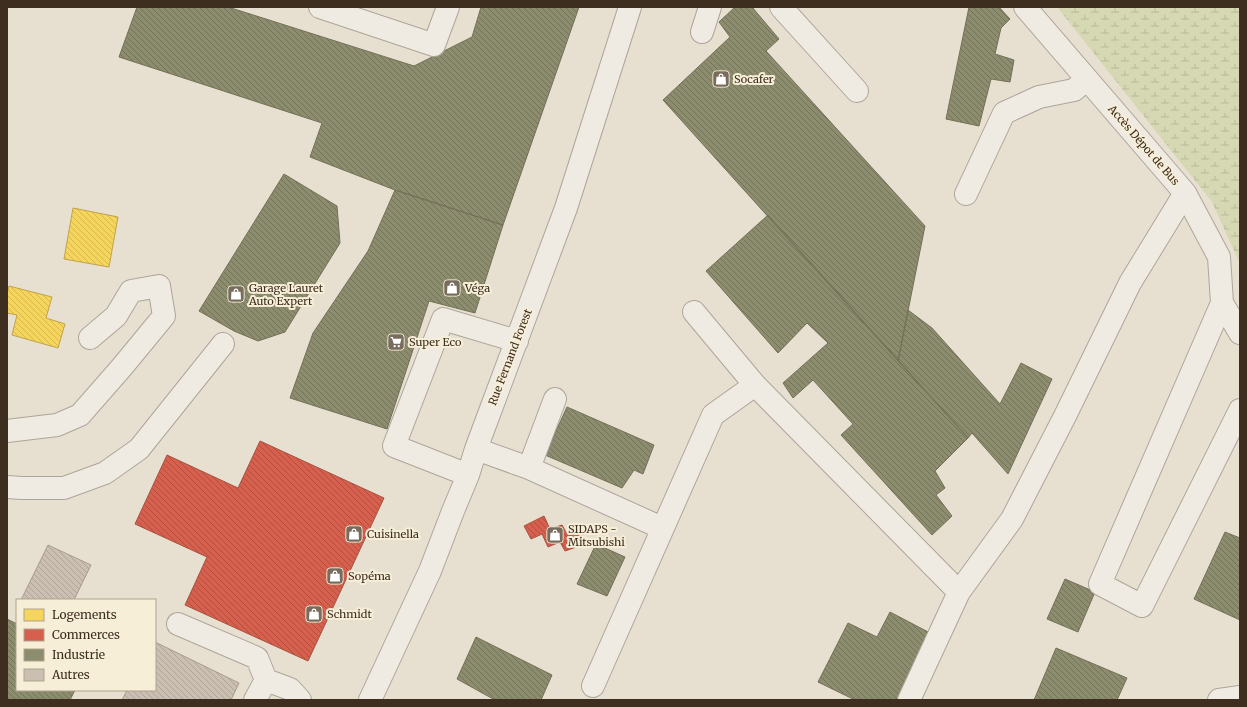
<svg xmlns="http://www.w3.org/2000/svg" width="1247" height="707" font-family="Merriweather,serif">
<defs>
<pattern id="wetland-marsh" width="20" height="14" patternUnits="userSpaceOnUse"><rect width="20" height="14" fill="#d6d7b3"/><path d="M1 5h8M5 5V1M11 12h8M15 12V8" fill="none" stroke="#b9b99a"/></pattern>
<pattern id="homes-back-hatch" width="6" height="6" patternUnits="userSpaceOnUse"><rect width="6" height="6" fill="#f6d55c"/><path d="M-1 5l2 2M0 0l6 6M5-1l2 2" fill="none" stroke="#d4b750"/></pattern>
<pattern id="shops-back-hatch" width="6" height="6" patternUnits="userSpaceOnUse"><rect width="6" height="6" fill="#d6604d"/><path d="M-1 5l2 2M0 0l6 6M5-1l2 2" fill="none" stroke="#af5040"/></pattern>
<pattern id="industry-back-hatch" width="6" height="6" patternUnits="userSpaceOnUse"><rect width="6" height="6" fill="#8c8c6e"/><path d="M-1 5l2 2M0 0l6 6M5-1l2 2" fill="none" stroke="#74735a"/></pattern>
<pattern id="building-back-hatch" width="6" height="6" patternUnits="userSpaceOnUse"><rect width="6" height="6" fill="#cbbfb2"/><path d="M-1 5l2 2M0 0l6 6M5-1l2 2" fill="none" stroke="#afa499"/></pattern>
</defs>
<rect width="100%" height="100%" fill="#e7e0d1"/>
<path fill="url(#wetland-marsh)" d="M 1057,7 L 1240,7 L 1240,264 L 1212,202 Z"/>
<path fill="url(#homes-back-hatch)" stroke="#bea34a" d="M 73,208 L 118,217 L 109,267 L 64,259 Z
M 9,286 L 52,297 L 46,318 L 65,324 L 58,348 L 12,335 L 17,315 L 7,313 L 7,293 Z"/>
<path fill="url(#shops-back-hatch)" stroke="#a85140" d="M 260,441 L 384,498 L 308,661 L 185,605 L 207,557 L 135,524 L 167,455 L 238,488 Z
M 544,516 L 550,529 L 562,525 L 568,536 L 580,531 L 585,544 L 565,551 L 560,542 L 548,547 L 542,534 L 531,539 L 524,526 Z"/>
<path fill="url(#industry-back-hatch)" stroke="#747057" d="M 137,7 L 228,7 L 414,66 L 472,37 L 481,7 L 579,7 L 503,225 L 395,190 L 310,157 L 322,123 L 119,57 Z
M 735,7 L 752,7 L 779,39 L 766,51 L 925,226 L 898,361 L 663,100 L 730,37 L 719,22 Z
M 969,7 L 999,7 L 1010,19 L 1001,28 L 995,54 L 1014,60 L 1010,82 L 991,79 L 979,126 L 946,119 Z
M 284,174 L 337,206 L 340,243 L 285,332 L 258,341 L 234,331 L 199,311 Z
M 395,190 L 503,225 L 475,313 L 429,301 L 387,429 L 290,398 L 313,333 L 368,251 Z
M 768,215 L 968,438 L 935,471 L 945,488 L 936,495 L 952,516 L 932,535 L 841,435 L 853,424 L 813,380 L 793,398 L 783,383 L 828,343 L 807,323 L 778,353 L 706,271 Z
M 908,310 L 932,328 L 1000,404 L 1021,363 L 1052,379 L 1008,474 L 972,433 L 968,438 L 898,361 Z
M 567,407 L 654,445 L 643,474 L 634,470 L 622,488 L 545,455 Z
M 1225,532 L 1240,538 L 1240,620 L 1194,599 Z
M 596,544 L 625,557 L 607,596 L 577,584 Z
M 1065,579 L 1095,592 L 1078,632 L 1047,619 Z
M 890,612 L 932,634 L 899,700 L 855,700 L 818,682 L 848,623 L 877,637 Z
M 7,619 L 17,624 L 17,690 L 75,690 L 70,700 L 7,700 Z
M 476,637 L 552,675 L 541,700 L 495,700 L 457,679 Z
M 1056,648 L 1127,678 L 1117,700 L 1034,700 Z"/>
<path fill="url(#building-back-hatch)" stroke="#a89c90" d="M 48,545 L 91,565 L 74,600 L 21,600 Z
M 155,642 L 239,683 L 231,700 L 122,700 L 127,690 L 155,690 Z"/>
<g fill="none" stroke-linecap="round" stroke-linejoin="round">
<defs>
<path id="minor" d="M 320,7 L 434,45 L 448,7
M 781,7 L 857,91
M 1025,7 L 1185,193 L 1219,257 L 1222,303 L 1100,584 L 1142,606 L 1240,410
M 702,32 L 710,7
M 966,194 L 1004,113 L 1039,97 L 1074,90 L 1087,79
M 1222,303 L 1240,333
M 694,312 L 755,385 L 959,592
M 7,431 L 57,425 L 80,415 L 122,367 L 164,316 L 159,286 L 131,291 L 116,316 L 90,338
M 476,449 L 529,468 L 662,528
M 529,468 L 555,399
M 468,475 L 394,446 L 443,319 L 517,341
M 7,487 L 22,488 L 64,488 L 105,473 L 139,449 L 223,344
M 178,624 L 257,658 L 266,680
M 593,686 L 713,415 L 755,385
M 255,700 L 266,680 L 290,689 L 300,700
M 370,700 L 430,571 L 453,511 L 468,475 L 476,449 L 566,208 L 630,7
M 909,700 L 959,592 L 1012,519 L 1065,416 L 1130,283 L 1185,193
M 1219,700 L 1240,697"/>
</defs>
<use href="#minor" stroke="#ada599" stroke-width="24"/>
<use href="#minor" stroke="#efebe3" stroke-width="22"/>
</g>
<defs>
<symbol id="shop-square" viewBox="-11 -11 22 22"><rect x="-9" y="-9" width="18" height="18" rx="4" fill="#786c5e" stroke="#f7eed8"/><path d="M-5-2.5h2.3a2.7 3.5 0 0 1 5.4 0H5L5.5 6h-11ZM-1.5-2.5h3a1.5 2.3 0 0 0-3 0Z" fill="#fff"/></symbol>
<symbol id="supermarket-square" viewBox="-11 -11 22 22"><rect x="-9" y="-9" width="18" height="18" rx="4" fill="#786c5e" stroke="#f7eed8"/><path d="M-6-5.5h2.5l.6 2H6L4.5 2H-2.5L-4.4-4H-6ZM-1.5 3.2a1.3 1.3 0 1 0 .1 0ZM3 3.2a1.3 1.3 0 1 0 .1 0Z" fill="#fff"/></symbol>
</defs>
<g fill-rule="evenodd">
<use href="#shop-square" x="711" y="69" width="20" height="20"/>
<use href="#shop-square" x="442" y="278" width="20" height="20"/>
<use href="#shop-square" x="226" y="284" width="20" height="20"/>
<use href="#supermarket-square" x="386" y="332" width="20" height="20"/>
<use href="#shop-square" x="344" y="524" width="20" height="20"/>
<use href="#shop-square" x="545" y="525" width="20" height="20"/>
<use href="#shop-square" x="325" y="566" width="20" height="20"/>
<use href="#shop-square" x="304" y="604" width="20" height="20"/>
</g>
<g text-anchor="middle" stroke-width="4" stroke-linejoin="round" paint-order="stroke">
<g font-size="11" fill="#3d2e20" stroke="#f7eed8" text-anchor="start">
<text x="734" y="83">Socafer</text>
<text x="249" y="292">Garage Lauret<tspan x="249" dy="13">Auto Expert</tspan></text>
<text x="465" y="292">Véga</text>
<text x="409" y="346">Super Eco</text>
<text x="568" y="533">SIDAPS -<tspan x="568" dy="13">Mitsubishi</tspan></text>
<text x="367" y="538">Cuisinella</text>
<text x="348" y="580">Sopéma</text>
<text x="327" y="618">Schmidt</text>
</g>
<g font-size="11" fill="#3d2e20" stroke="#f7eed8">
<text transform="translate(1144 145) rotate(49)" y="4">Accès Dépot de Bus</text>
<text transform="translate(510 357) rotate(-69)" y="4">Rue Fernand Forest</text>
</g>
</g>
<rect width="1247" height="707" fill="none" stroke="#3d2e20" stroke-width="16"/>
<rect x="16" y="599" width="140" height="92" fill="#f7eed8" stroke="#ada18e"/>
<rect x="24" y="609" width="20" height="12" fill="#f6d55c" stroke="#ada18e"/>
<text x="52" y="619" font-size="12" fill="#3d2e20">Logements</text>
<rect x="24" y="629" width="20" height="12" fill="#d6604d" stroke="#ada18e"/>
<text x="52" y="639" font-size="12" fill="#3d2e20">Commerces</text>
<rect x="24" y="649" width="20" height="12" fill="#8c8c6e" stroke="#ada18e"/>
<text x="52" y="659" font-size="12" fill="#3d2e20">Industrie</text>
<rect x="24" y="669" width="20" height="12" fill="#cbbfb2" stroke="#ada18e"/>
<text x="52" y="679" font-size="12" fill="#3d2e20">Autres</text>
</svg>
